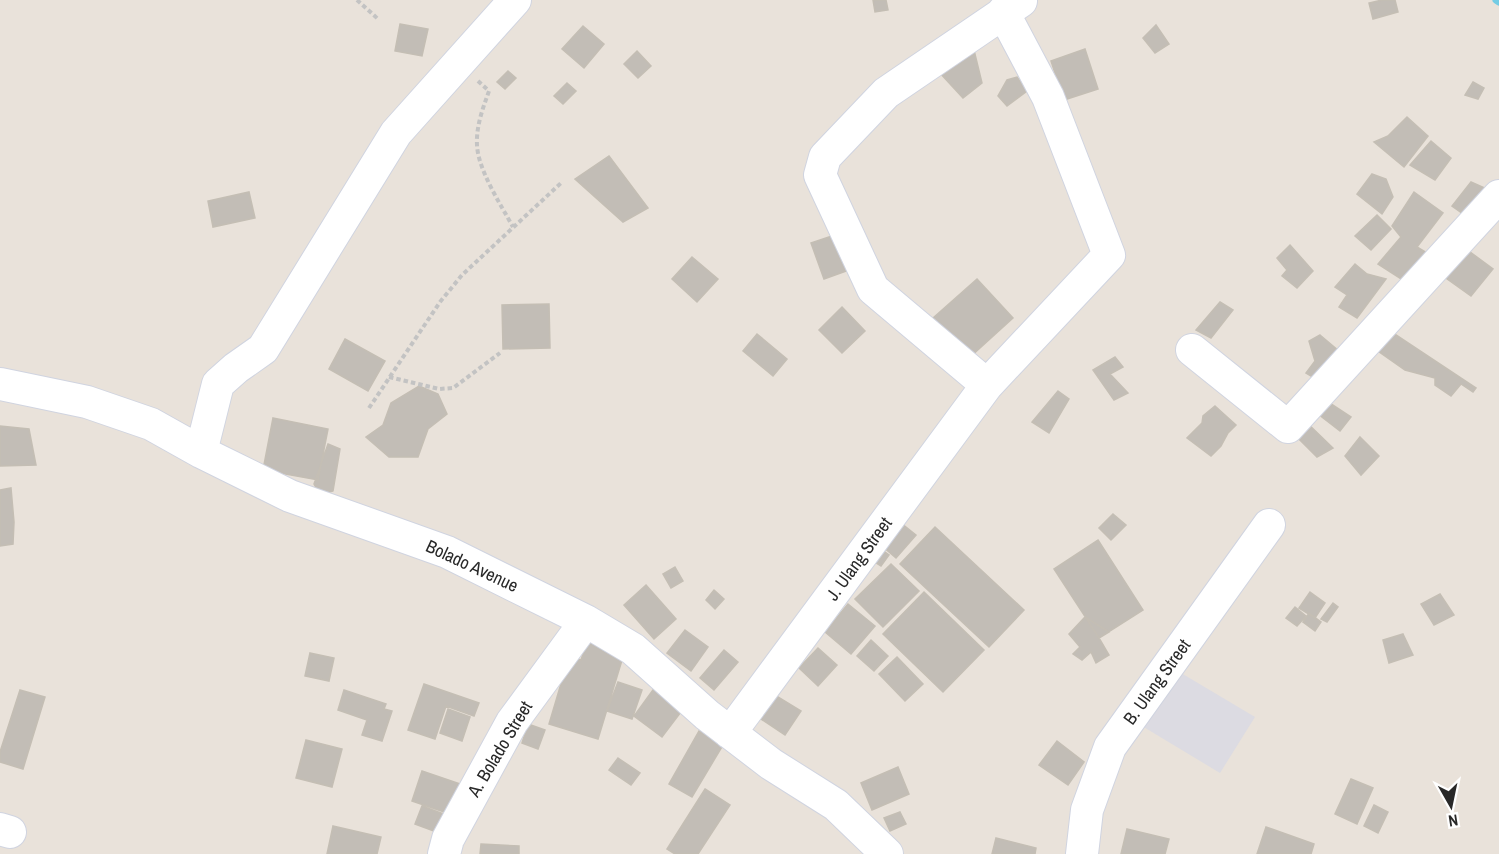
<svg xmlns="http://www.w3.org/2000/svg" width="1499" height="854" font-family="'Archivo Narrow',sans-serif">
<rect width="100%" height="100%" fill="#e9e2da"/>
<path fill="#dcdbe2" d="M 1176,670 L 1255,717 L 1220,773 L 1142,726 Z"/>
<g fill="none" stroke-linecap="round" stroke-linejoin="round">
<path stroke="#74cce4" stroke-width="7" d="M 1496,0 L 1499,2"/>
</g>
<path fill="#c2bdb6" stroke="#c4beb4" stroke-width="1.5" d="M 873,0 L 886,0 L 888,10 L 875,12 Z
M 1382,0 L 1395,0 L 1398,12 L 1373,19 L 1369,3 Z
M 400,24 L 428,29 L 422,56 L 395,51 Z
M 1156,25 L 1169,44 L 1155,53 L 1143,38 Z
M 583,26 L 604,44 L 584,68 L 562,49 Z
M 973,46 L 982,83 L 963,98 L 940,73 Z
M 1085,49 L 1098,89 L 1064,100 L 1051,61 Z
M 637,51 L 651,66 L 638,78 L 624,64 Z
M 508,71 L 516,78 L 505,89 L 497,82 Z
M 1017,77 L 1027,91 L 1007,106 L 998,96 L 1007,80 Z
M 1473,82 L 1484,88 L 1478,99 L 1465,95 Z
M 567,83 L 576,91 L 563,104 L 554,96 Z
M 1407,117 L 1428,136 L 1404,167 L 1374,142 L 1388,136 Z
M 1431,141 L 1451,158 L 1435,180 L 1410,165 Z
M 609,156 L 648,208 L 623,222 L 575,179 Z
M 1372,174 L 1386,179 L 1393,197 L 1382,214 L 1357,194 Z
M 1471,182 L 1487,189 L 1466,216 L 1452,206 Z
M 249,192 L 255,218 L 213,227 L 208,201 Z
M 1414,192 L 1443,213 L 1417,247 L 1432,256 L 1409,284 L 1378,264 L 1401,237 L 1392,226 Z
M 1377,215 L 1391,229 L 1371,250 L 1355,236 Z
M 847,231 L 860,266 L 824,279 L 811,243 Z
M 1290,245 L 1313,271 L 1297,288 L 1282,276 L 1287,270 L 1277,258 Z
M 1462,246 L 1493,269 L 1471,296 L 1439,273 Z
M 692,257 L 718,279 L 697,302 L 672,279 Z
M 1355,264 L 1367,274 L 1386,279 L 1357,318 L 1339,307 L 1347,295 L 1335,287 Z
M 977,279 L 1013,318 L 969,358 L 933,318 Z
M 1220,302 L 1233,310 L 1211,338 L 1196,330 Z
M 549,304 L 550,348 L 503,349 L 502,305 Z
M 842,307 L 865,331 L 842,353 L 819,330 Z
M 1393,333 L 1476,388 L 1473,392 L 1461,384 L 1451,396 L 1435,385 L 1435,378 L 1405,370 L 1378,351 Z
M 757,334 L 787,359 L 773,376 L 743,351 Z
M 1320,335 L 1340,352 L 1321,382 L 1306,373 L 1315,361 L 1309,341 Z
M 345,339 L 385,361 L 368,391 L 329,369 Z
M 1115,357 L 1123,367 L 1110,374 L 1128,393 L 1114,400 L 1093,370 Z
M 419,386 L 438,394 L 447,414 L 428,429 L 418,457 L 389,457 L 366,437 L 383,425 L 391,403 Z
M 1058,391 L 1069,399 L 1049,433 L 1032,422 Z
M 1322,398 L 1351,417 L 1340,431 L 1313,410 Z
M 1215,406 L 1236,425 L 1228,433 L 1221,446 L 1211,456 L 1187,438 L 1202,423 L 1203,416 Z
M 273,418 L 328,429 L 318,480 L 263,470 Z
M 1303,419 L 1333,448 L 1317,457 L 1289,429 Z
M 0,426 L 29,429 L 36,465 L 0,466 Z
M 1360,437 L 1379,456 L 1361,475 L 1345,456 Z
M 328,444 L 340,449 L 333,491 L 320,495 L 314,484 Z
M 11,488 L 14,522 L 13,544 L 0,546 L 0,490 Z
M 1113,514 L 1126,525 L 1111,540 L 1099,528 Z
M 901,523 L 916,535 L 896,558 L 882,546 Z
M 935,527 L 1024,610 L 989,647 L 900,564 Z
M 1098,540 L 1143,610 L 1099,638 L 1054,569 Z
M 878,547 L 889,555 L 881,566 L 870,559 Z
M 891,564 L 919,591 L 883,627 L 855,599 Z
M 675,567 L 683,581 L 671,588 L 663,574 Z
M 646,585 L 676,619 L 654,639 L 624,605 Z
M 714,590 L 724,599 L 715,609 L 706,600 Z
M 924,592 L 984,650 L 943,692 L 883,634 Z
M 1310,592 L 1325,603 L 1315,618 L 1299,608 Z
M 1440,594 L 1454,615 L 1434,625 L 1421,604 Z
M 1333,603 L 1338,607 L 1327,622 L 1321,619 Z
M 848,604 L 875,626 L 851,654 L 825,632 Z
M 1295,607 L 1306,616 L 1297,626 L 1286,618 Z
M 1309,613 L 1321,622 L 1315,631 L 1303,622 Z
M 1085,617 L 1109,632 L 1099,638 L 1109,655 L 1096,663 L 1091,652 L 1082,660 L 1073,654 L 1080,647 L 1069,634 Z
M 685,630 L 708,647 L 691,671 L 667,653 Z
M 1403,634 L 1413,655 L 1389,663 L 1383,640 Z
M 589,636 L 626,647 L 598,739 L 549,724 L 569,657 L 581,660 Z
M 871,640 L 888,656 L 874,671 L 857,656 Z
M 818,648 L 837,665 L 818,686 L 799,668 Z
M 724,650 L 738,662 L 714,690 L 700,678 Z
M 310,653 L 334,658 L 329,681 L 305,676 Z
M 897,657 L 923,684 L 905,701 L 879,674 Z
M 618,682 L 642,690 L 632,719 L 607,711 Z
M 658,683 L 687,704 L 662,737 L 634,716 Z
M 424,684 L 479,703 L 474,716 L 446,706 L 435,739 L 408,730 Z
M 20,690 L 45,697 L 23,769 L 0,762 L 0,752 Z
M 344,690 L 386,704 L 384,709 L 392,711 L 382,741 L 362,735 L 367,720 L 338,710 Z
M 773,694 L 801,711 L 785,735 L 758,717 Z
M 448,709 L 470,717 L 462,741 L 440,733 Z
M 528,724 L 545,730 L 538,749 L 522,743 Z
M 699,731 L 723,745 L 692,797 L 669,784 Z
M 306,740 L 342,749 L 332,787 L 296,778 Z
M 1057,741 L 1084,762 L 1068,785 L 1039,765 Z
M 618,758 L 640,773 L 631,785 L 609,770 Z
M 898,767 L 909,794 L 872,810 L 861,783 Z
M 422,771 L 466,786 L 456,816 L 412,801 Z
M 1351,779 L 1373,788 L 1357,824 L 1335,814 Z
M 705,789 L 730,805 L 698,854 L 675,854 L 667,849 Z
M 1374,805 L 1388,812 L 1378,833 L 1364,826 Z
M 422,806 L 449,816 L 442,834 L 415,824 Z
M 900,812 L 906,824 L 890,831 L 884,818 Z
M 333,826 L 381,837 L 377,854 L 327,854 Z
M 1266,827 L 1314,844 L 1311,854 L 1257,854 Z
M 1127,829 L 1169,839 L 1165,854 L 1121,854 Z
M 996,838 L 1036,848 L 1035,854 L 992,854 Z
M 481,844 L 519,846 L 519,854 L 480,854 Z"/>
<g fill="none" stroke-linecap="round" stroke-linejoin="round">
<defs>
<path id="minor" d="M 1192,350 L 1288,427 L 1499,196
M 0,384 L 87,402 L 151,424 L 201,452 L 290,496 L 447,552 L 586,621 L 633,649 L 707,715 L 771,764 L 836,805 L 887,854
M 987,385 L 873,289 L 820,175 L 825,157 L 886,93 L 1021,1
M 201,452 L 218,384 L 236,368 L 263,349 L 396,133 L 515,0
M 730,733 L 987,385 L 1109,255 L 1048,97 L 1003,12
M 0,829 L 10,832
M 444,854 L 448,839 L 512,722 L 586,621
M 1082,854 L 1087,810 L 1110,747 L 1269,525"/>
</defs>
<use href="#minor" stroke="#d0d4e0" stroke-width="34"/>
<path stroke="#c3c3c3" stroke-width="4" stroke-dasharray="4.5 3" stroke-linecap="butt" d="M 357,0 L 378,19
M 478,81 L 489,91 C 483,108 476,126 477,145 C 478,170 501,205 513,227
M 389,377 L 439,389 L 453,388 L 500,353
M 369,408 L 440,302 L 462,275 L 561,183"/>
<use href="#minor" stroke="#fff" stroke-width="32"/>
</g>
<g text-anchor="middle" stroke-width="4.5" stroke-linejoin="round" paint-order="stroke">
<g font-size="18" fill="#282828" stroke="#fff">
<text transform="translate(859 559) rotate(-54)" y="6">J. Ulang Street</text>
<text transform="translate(472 566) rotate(25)" y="6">Bolado Avenue</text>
<text transform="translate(1157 682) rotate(-54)" y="6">B. Ulang Street</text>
<text transform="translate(500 749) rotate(-59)" y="6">A. Bolado Street</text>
</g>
</g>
<g transform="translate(1451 806) rotate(171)" stroke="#ffffff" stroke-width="4.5" paint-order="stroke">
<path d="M0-4.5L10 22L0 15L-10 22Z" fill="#282828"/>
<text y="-9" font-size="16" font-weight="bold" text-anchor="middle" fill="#282828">N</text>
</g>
</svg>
